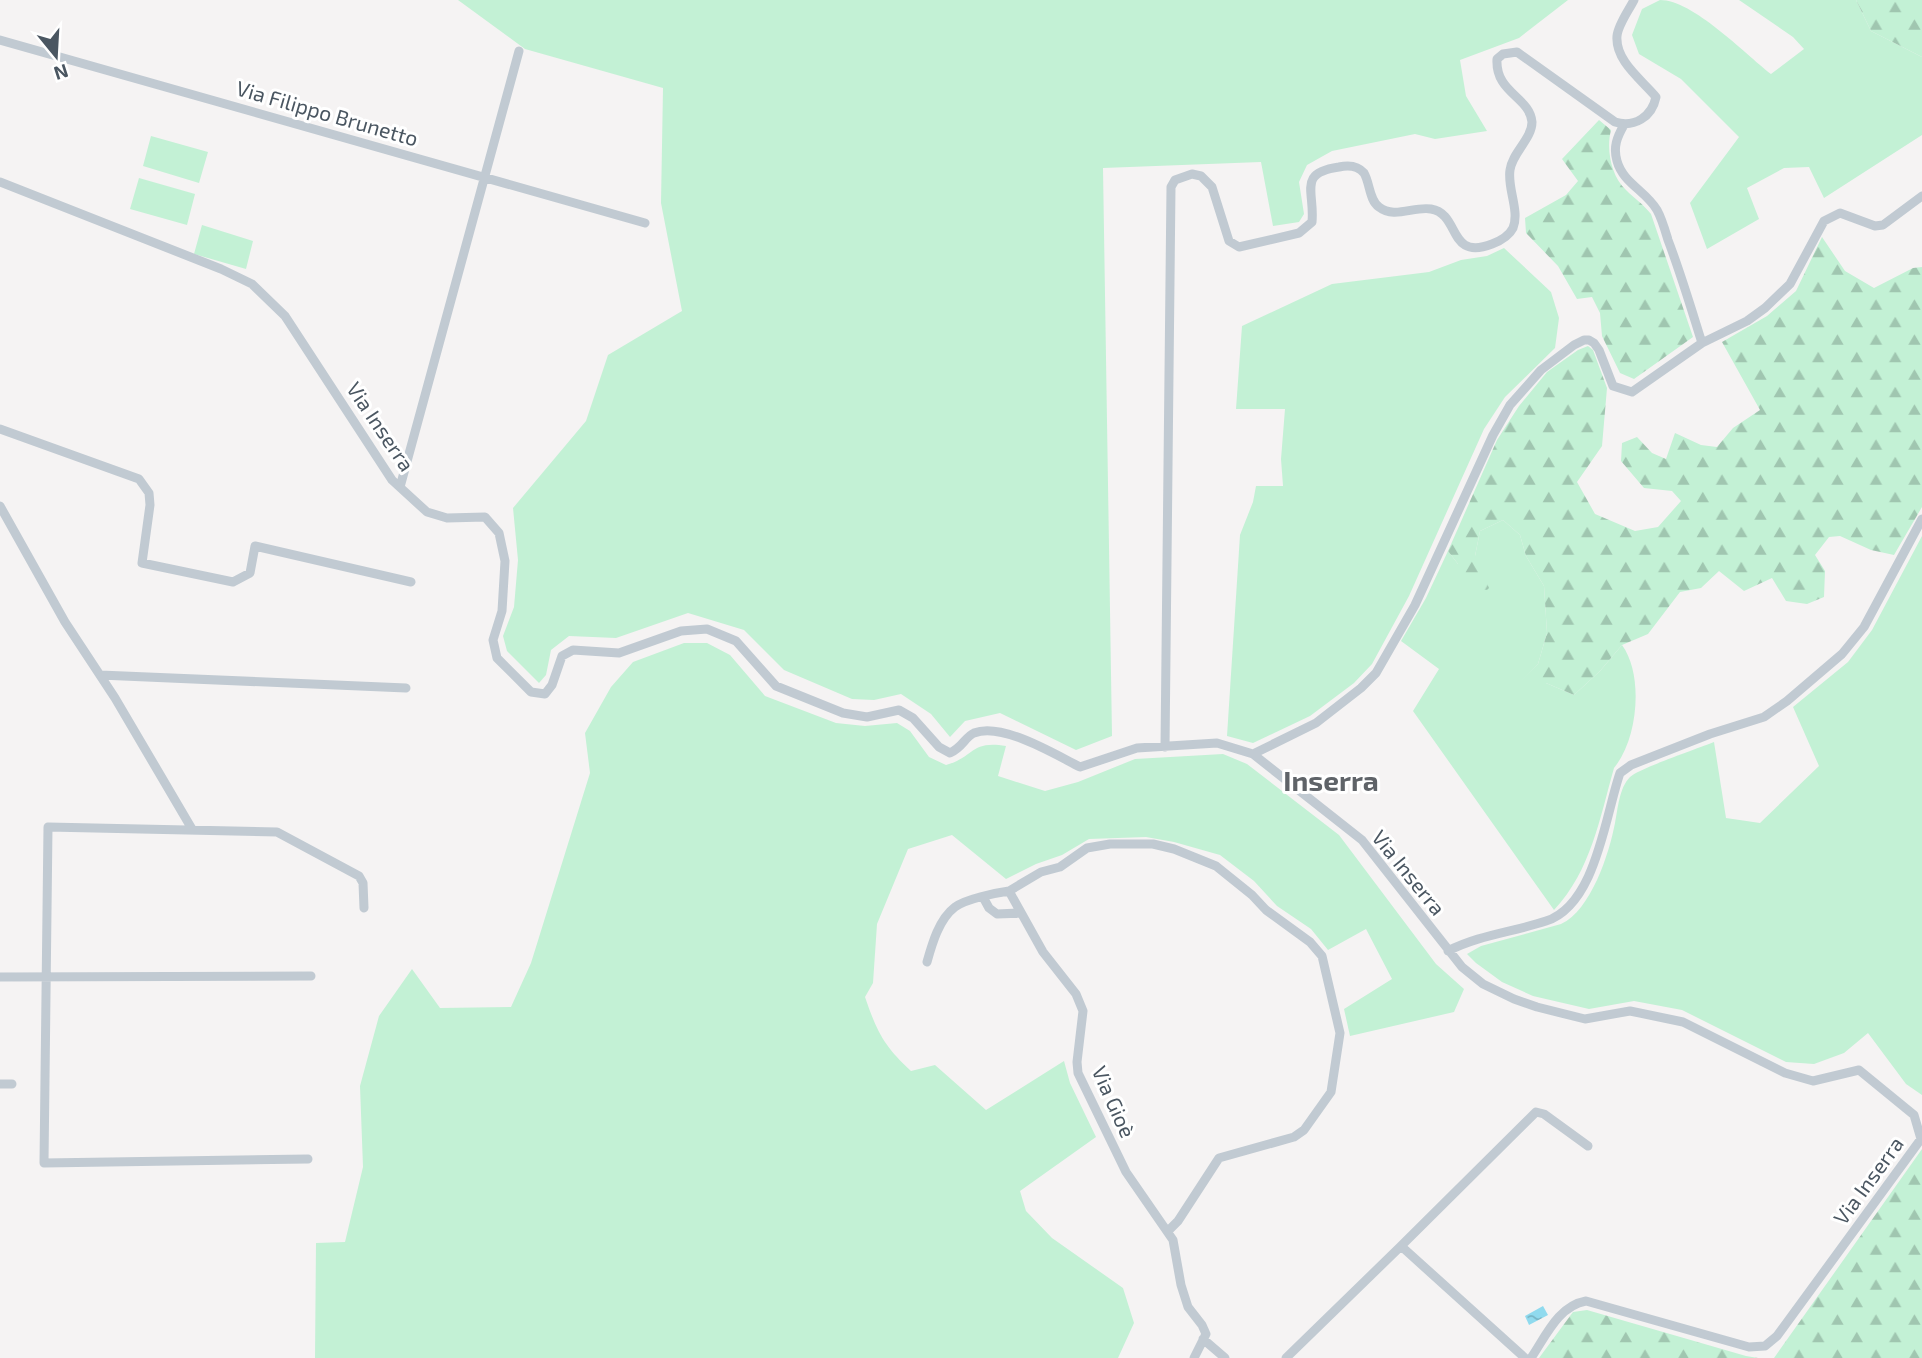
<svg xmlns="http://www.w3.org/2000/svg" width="1922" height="1358" font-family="'Exo 2',sans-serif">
<defs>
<pattern id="forest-firs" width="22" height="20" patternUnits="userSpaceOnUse" patternTransform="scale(1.75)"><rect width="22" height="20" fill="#c3f1d5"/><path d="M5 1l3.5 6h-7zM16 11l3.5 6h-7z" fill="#a0c6b0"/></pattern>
<pattern id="water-ripples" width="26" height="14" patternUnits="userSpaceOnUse" patternTransform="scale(1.75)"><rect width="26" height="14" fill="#90daee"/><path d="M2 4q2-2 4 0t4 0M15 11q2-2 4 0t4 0" fill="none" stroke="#78b4c4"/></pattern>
</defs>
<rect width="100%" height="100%" fill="#f5f3f3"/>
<path fill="#c3f1d5" d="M 458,0 L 1568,0 L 1519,38 L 1460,60 L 1466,96 L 1487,131 L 1435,139 L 1415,134 L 1332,151 L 1307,165 L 1299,182 L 1304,214 L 1299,222 L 1273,226 L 1261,162 L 1103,168 L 1112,736 L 1076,750 L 1000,713 L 965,721 L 950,737 L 931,714 L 901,694 L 874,700 L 852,699 L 784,670 L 744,630 L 688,613 L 616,638 L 569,636 L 551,650 L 546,675 L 539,683 L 507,651 L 503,636 L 514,607 L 518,560 L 513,508 L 586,421 L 608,355 L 682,311 L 661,203 L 663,88 L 525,49 Z
M 1660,0 C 1693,0 1744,53 1771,74 L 1804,49 L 1793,37 L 1739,0 L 1856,0 L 1871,31 L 1922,57 L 1922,135 L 1824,198 L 1809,167 L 1784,168 L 1747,188 L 1759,219 L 1707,249 L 1690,203 L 1739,137 L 1681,79 L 1639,54 L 1632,35 L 1642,9 Z
M 151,136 L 208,152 L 199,183 L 143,166 Z
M 139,178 L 195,194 L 187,225 L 130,209 Z
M 202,225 L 253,241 L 246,269 L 194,254 Z
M 1504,248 L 1551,292 L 1559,318 L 1555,348 L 1505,397 L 1484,429 L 1409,596 L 1372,664 L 1354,683 L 1310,716 L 1253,743 L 1227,736 L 1240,535 L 1253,502 L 1256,486 L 1283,486 L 1281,459 L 1285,409 L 1236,409 L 1242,326 L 1332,284 L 1429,272 L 1461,260 L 1487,256 Z
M 1503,520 L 1520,535 L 1526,556 L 1544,586 L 1547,633 L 1538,664 L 1519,683 L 1546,683 L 1574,695 L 1600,671 L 1622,645 C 1644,675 1638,739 1614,768 C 1600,817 1591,871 1554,910 L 1413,711 L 1439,669 L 1401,641 L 1426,598 L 1448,551 L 1458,564 L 1475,556 L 1480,531 Z
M 1922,536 L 1922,1095 L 1906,1084 L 1868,1033 L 1844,1053 L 1814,1064 L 1786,1062 L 1682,1010 L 1634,1001 L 1589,1009 L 1533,996 L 1502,982 L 1476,963 L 1467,954 L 1481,946 L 1561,924 C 1591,910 1609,854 1615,823 C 1618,809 1619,788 1630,777 C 1638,769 1699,748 1714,742 L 1726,818 L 1760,823 L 1819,766 L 1793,707 L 1848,662 L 1872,630 Z
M 684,643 L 707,643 L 730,655 L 765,696 L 836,723 L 865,726 L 897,723 L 910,731 L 929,757 L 946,765 C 975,757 970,740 1006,746 L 998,776 L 1045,791 L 1078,782 L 1135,759 L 1223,754 L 1247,764 L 1339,835 L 1436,964 L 1464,989 L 1454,1012 L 1350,1036 L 1344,1009 L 1392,979 L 1366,929 L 1328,950 L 1311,929 L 1277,906 L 1254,881 L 1220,855 L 1174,842 L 1146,837 L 1089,839 L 1062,855 L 1036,864 L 1006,879 L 952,835 L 908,849 L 877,924 L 873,983 L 865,997 C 877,1032 884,1046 911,1071 L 935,1065 L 986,1110 L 1064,1061 L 1070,1083 L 1096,1137 L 1020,1191 L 1026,1211 L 1052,1238 L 1123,1288 L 1134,1323 L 1118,1358 L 315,1358 L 316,1243 L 345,1242 L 363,1167 L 360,1086 L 379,1016 L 412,969 L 440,1008 L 511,1007 L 531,963 L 590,773 L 585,733 L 611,687 L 633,662 Z"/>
<path fill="url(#forest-firs)" d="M 1856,0 L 1922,0 L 1922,57 L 1871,31 Z
M 1599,120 L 1611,130 C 1606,149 1611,176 1626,190 C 1634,198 1643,204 1651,214 L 1693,337 L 1634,379 L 1620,373 L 1602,336 L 1600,313 L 1592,297 L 1577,299 L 1558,266 L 1526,233 L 1525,218 L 1566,195 L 1578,181 L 1562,159 Z
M 1822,237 L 1845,271 L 1874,288 L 1913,268 L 1922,267 L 1922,507 L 1894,555 L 1871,550 L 1840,536 L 1829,537 L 1815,555 L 1825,571 L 1824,597 L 1807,604 L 1786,601 L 1772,578 L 1744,591 L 1719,571 L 1701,588 L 1680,592 L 1648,634 L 1622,645 L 1600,671 L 1574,695 L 1546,683 L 1518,683 L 1538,664 L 1547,633 L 1544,586 L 1526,556 L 1520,535 L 1503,520 L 1480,531 L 1475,556 L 1489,588 L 1483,594 L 1459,590 L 1458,564 L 1448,551 L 1497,440 L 1519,406 L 1547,372 L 1578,350 L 1588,346 L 1593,350 L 1607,388 L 1602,446 L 1577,482 L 1595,514 L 1635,531 L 1658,527 L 1681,501 L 1672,491 L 1644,488 L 1621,461 L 1622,443 L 1637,437 L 1652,453 L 1666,459 L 1675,433 L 1701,445 L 1717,447 L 1733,428 L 1760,410 L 1722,342 L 1767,316 L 1796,291 Z
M 1922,1149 L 1922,1358 L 1774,1358 Z
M 1587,1310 L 1746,1356 L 1758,1358 L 1539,1358 L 1573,1312 Z"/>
<path fill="url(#water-ripples)" d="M 1543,1306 L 1548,1315 L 1529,1325 L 1525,1316 Z"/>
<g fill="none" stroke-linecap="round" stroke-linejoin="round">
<path stroke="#c1cad2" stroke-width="9" d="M 0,40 L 645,223
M 1624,125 C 1617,137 1613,147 1617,161 C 1623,183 1646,191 1657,210 C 1662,219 1665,230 1668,240 C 1681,274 1691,308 1702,343
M 0,182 L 221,269 L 252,284 L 285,316 L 392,480 L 427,512 L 447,518 L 485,517 L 499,533 L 505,561 L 502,611 L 493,640 L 497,658 L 531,692 L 545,694 L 552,685 L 562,656 L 573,650 L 619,653 L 681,631 L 707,629 L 736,641 L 776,686 L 843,713 L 867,717 L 899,710 L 913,718 L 939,747 L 950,753 C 963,747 965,737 974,733 C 1002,722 1054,754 1080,767 L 1137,748 L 1217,743 L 1253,754 L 1362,840 L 1462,967 L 1483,984 L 1514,999 L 1537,1007 L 1585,1019 L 1630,1011 L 1683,1022 L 1785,1073 L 1813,1081 L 1859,1070 L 1914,1115 L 1921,1139 L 1777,1336 L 1765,1346 L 1749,1347 L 1586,1301 C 1558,1306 1546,1336 1531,1358
M 0,429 L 139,479 L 149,493 L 150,505 L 142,563 L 233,582 L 250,573 L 255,546 L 411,582
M 400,487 L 519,51
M 0,506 L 65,622 L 115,698 L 192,829
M 100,675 L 406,688
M 1165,747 L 1171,187 L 1175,180 L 1192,174 L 1201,176 L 1212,187 L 1229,241 L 1239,247 L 1299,233 L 1312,222 C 1315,191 1297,173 1339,167 C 1348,165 1358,166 1364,173 C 1370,183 1369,200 1379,207 C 1394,219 1414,206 1431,209 C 1461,214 1447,261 1492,244 C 1500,241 1509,236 1513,228 C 1520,211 1507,188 1510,170 C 1512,153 1532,139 1532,122 C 1530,97 1495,93 1497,59 L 1503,54 L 1517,52 L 1615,122 C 1634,128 1652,117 1656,97 C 1642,80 1615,61 1617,36 C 1618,25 1629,10 1634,0
M 1253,754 L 1316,723 L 1361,688 L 1376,673 L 1415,605 L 1493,435 L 1510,405 L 1541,370 L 1574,345 L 1584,340 L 1589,340 L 1594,343 L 1599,350 L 1613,386 L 1632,392 L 1702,343 L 1747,321 L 1765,308 L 1790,284 L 1824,221 L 1840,213 L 1875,226 L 1883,225 L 1922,196
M 1009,891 L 1041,872 L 1060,867 L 1087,848 L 1110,844 L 1153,844 L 1174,849 L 1216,866 L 1252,895 L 1266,910 L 1310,942 L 1322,956 L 1340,1033 L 1331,1092 L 1304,1130 L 1294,1137 L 1219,1158 L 1178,1221 L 1168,1231
M 983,897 L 989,908 L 997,914 L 1021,913
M 1448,951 C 1479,935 1513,932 1546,921 C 1596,905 1605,816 1620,773 L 1631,765 L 1710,734 L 1764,717 L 1787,701 L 1842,654 L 1864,627 L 1922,519
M 927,962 C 932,944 939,919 955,907 C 966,899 995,893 1009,891 L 1043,952 L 1076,994 L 1083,1011 L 1077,1062 L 1078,1073 L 1126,1172 L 1173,1240 L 1181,1285 L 1188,1307 L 1202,1325 L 1206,1334 L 1194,1358
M 0,977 L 311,976
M 0,1084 L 12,1084
M 308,1159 L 44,1163 L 48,827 L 277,832 L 359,876 L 363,883 L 364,908
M 1401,1246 L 1536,1112 L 1544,1114 L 1588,1146
M 1203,1339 L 1225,1358
M 1286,1358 L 1401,1246 L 1525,1358"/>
</g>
<g text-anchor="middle" stroke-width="6" stroke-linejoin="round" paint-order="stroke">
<g font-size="21" fill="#4a5661" stroke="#fff">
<text transform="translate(327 114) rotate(16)" y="7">Via Filippo Brunetto</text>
<text transform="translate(380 427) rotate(56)" y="7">Via Inserra</text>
<text transform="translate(1408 873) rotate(51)" y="7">Via Inserra</text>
<text transform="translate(1113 1102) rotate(66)" y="7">Via Gioè</text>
<text transform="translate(1869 1181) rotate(-54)" y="7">Via Inserra</text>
</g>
<g font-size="28" font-weight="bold" fill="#5f6368" stroke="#fff">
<text x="1331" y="791">Inserra</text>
</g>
</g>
<g transform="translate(56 56) rotate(162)" stroke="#ffffff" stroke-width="5" paint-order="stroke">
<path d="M0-5L12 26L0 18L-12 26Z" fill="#4a5661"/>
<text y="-10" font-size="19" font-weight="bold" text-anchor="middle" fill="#4a5661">N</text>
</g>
</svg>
